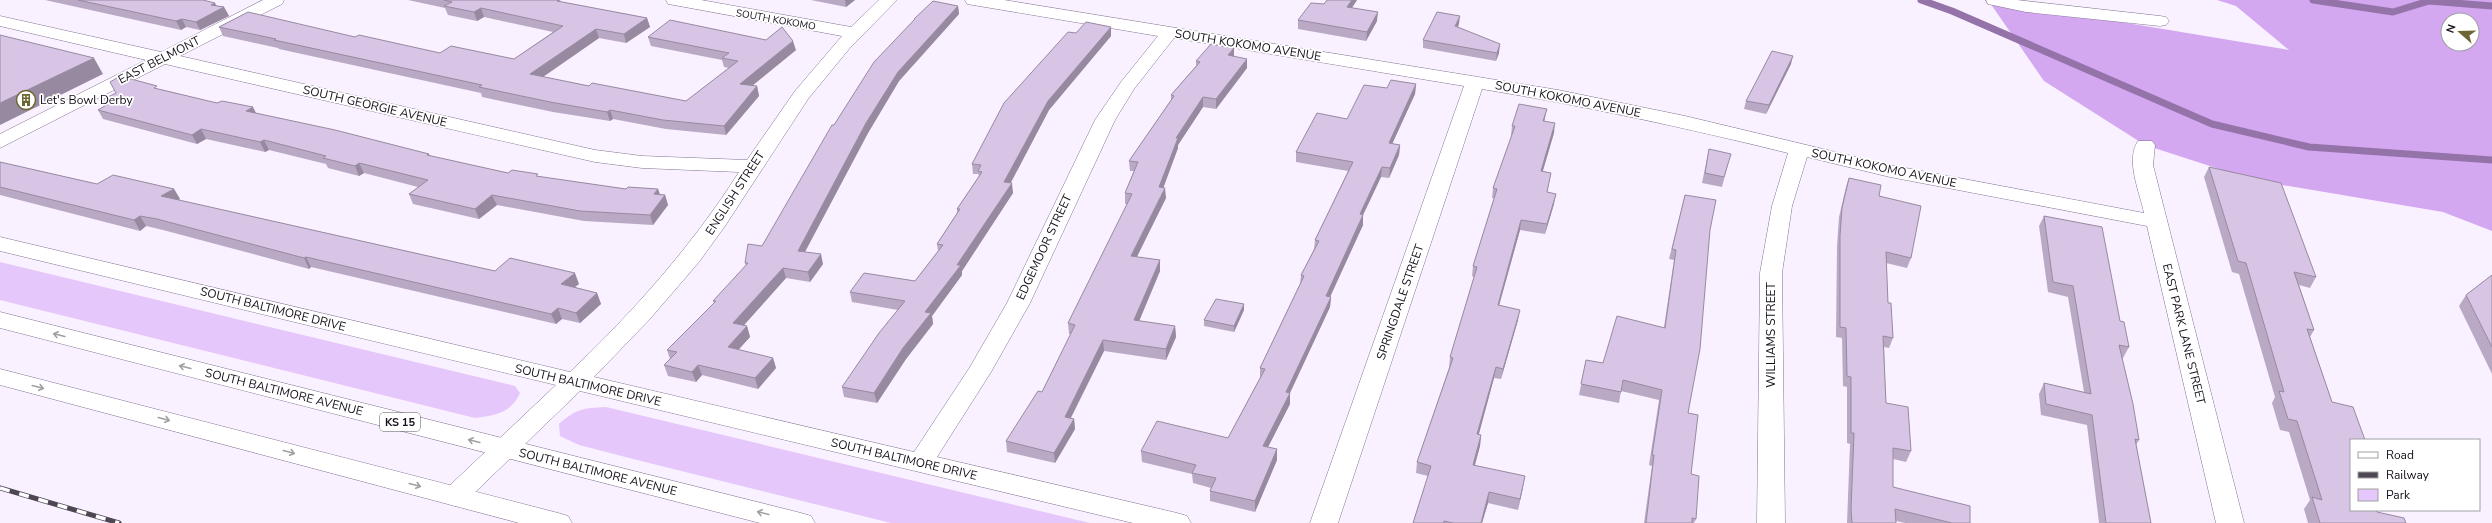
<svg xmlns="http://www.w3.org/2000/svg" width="2492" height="523" font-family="'Nunito Sans',sans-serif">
<rect width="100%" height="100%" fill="#f9f1ff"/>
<path fill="#e6c7fb" d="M 0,262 L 515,386 L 520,393 C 511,413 496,415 475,418 L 0,300 Z
M 606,407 L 1090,523 L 891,523 L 641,461 L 579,445 L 560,436 L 559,424 C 576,409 583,408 606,407 Z"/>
<path fill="#d4a7f1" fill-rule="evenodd" d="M 1988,0 L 2289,50 L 2236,6 L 2217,0 L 2492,0 L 2492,231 L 2443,212 L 2253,180 L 2145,145 L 2044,81 ZM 2448,20 L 2472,20 L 2472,44 L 2448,44 Z"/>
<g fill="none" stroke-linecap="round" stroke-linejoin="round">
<path stroke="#9473a9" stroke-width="7" d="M 1921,0 L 1952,11 L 2212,124 L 2309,147 L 2492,160
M 2313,0 L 2393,12 L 2429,1 L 2492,6"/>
<defs>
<path id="minor" d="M 263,0 L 284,0 L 282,4 L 180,56 L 595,150 L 642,156 L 747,160 L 795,91 L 842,36 L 674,5 L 668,4 L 666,0 L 701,0 L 851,27 L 879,0 L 897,0 L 849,49 L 808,99 L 725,226 L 699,262 L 649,320 L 594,377 L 914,452 L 970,367 L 1007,303 L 1095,120 L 1121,82 L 1158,36 L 973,5 L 967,4 L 965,0 L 1004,0 L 1558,90 L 1685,116 L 1890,165 L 2144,213 C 2140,193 2125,160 2138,141 L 2152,141 L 2155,145 L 2153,165 L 2244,523 L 2216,523 L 2147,226 L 1890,177 L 1807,157 L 1792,206 L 1782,273 L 1785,523 L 1757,523 L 1760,273 L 1772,206 L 1788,153 C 1687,128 1585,106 1482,89 L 1338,523 L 1310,523 L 1464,86 L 1174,38 L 1134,89 L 1115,120 L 1030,303 L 991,372 L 937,457 L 1177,513 L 1187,516 L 1191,523 L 1133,523 L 580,391 L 464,503 L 455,506 L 446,503 L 442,496 L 446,489 L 556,385 L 0,251 L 0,237 L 570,372 C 634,311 692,246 739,172 L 642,168 L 595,162 L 165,64 L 0,148 L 0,134 L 146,60 L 0,26 L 0,16 L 161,52 Z
M 1986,0 L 2017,0 L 2160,16 L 2166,17 L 2169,21 L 2166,25 L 2160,26 L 2026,12 L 1988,4 Z"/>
<path id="major" d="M 0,312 L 801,513 L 811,516 L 815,523 L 760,523 L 0,328 Z
M 0,369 L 558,513 L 568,516 L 572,523 L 519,523 L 0,385 Z"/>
</defs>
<use href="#minor" stroke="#847390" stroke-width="1"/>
<use href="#major" stroke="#847390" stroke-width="1"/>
<use href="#minor" fill="#fff" fill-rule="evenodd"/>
<use href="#major" fill="#fff" fill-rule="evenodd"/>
<defs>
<path id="rail" d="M 0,488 L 119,523"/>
</defs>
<use href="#rail" stroke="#4e4753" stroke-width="5"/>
<use href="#rail" stroke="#fff" stroke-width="3.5" stroke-dasharray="10" stroke-linecap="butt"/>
</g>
<path fill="#baa9c5" d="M 45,0 L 203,0 L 217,6 L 224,7 L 229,16 L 200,30 L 186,27 L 181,30 Z
M 408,0 L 560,0 L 561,2 L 647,18 L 650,27 L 626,43 L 599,38 L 543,77 L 589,86 L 686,101 L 729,68 L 724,67 L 722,60 L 651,46 L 648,37 L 796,50 L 752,86 L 757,86 L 759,96 L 726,135 L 666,129 L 613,119 L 610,121 L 553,112 L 482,97 L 481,93 L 279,49 L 278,48 L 223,36 L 219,27 L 355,37 L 440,53 L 514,59 L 553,32 L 484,17 L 477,21 L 448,15 L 445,8 Z
M 811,0 L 855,0 L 846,7 Z
M 1357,0 L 1352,8 L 1377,21 L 1366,41 L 1298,29 L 1298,20 L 1324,4 Z
M 958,6 L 959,14 L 899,81 L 868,133 L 805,252 L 823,264 L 810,282 L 786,278 L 743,326 L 747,326 L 750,337 L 738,350 L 773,358 L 776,368 L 758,389 L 702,375 L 696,382 L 668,376 L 664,365 L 670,359 L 667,350 L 714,303 L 713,301 L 746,266 L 745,263 L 762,246 L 834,125 L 914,21 L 914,19 Z
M 1459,24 L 1458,27 L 1499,53 L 1496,61 L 1423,48 L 1423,40 Z
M 1076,33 L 1111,36 L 1049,110 L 1010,183 L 1013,193 L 962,271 L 962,275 L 932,316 L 933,324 L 906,359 L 877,403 L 844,397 L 842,387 L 898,310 L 852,302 L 850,292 L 915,281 L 938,251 L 937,244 L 957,213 L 957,209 L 979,176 L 978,174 L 973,174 L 972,164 Z
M 1234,56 L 1247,68 L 1216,109 L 1203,107 L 1178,145 L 1178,148 L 1163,187 L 1166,198 L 1136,257 L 1160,260 L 1160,271 L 1139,321 L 1175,326 L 1176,337 L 1166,360 L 1104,351 L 1071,418 L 1074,419 L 1075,429 L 1055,463 L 1007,452 L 1006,441 L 1042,392 L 1071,334 L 1069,334 L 1068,323 L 1128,204 L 1125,204 L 1125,193 L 1134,171 L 1130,171 L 1129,161 L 1171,100 L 1171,95 L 1196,66 L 1196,61 Z
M 1791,64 L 1766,114 L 1744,109 L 1746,101 Z
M 1416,84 L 1415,94 L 1392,144 L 1400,145 L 1399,155 L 1389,178 L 1381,177 L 1363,215 L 1363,225 L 1330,296 L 1331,297 L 1330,307 L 1290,393 L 1290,404 L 1268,447 L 1277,449 L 1277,460 L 1255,512 L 1210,501 L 1210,491 L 1211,488 L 1193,483 L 1192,474 L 1142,462 L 1141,451 L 1228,438 L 1260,378 L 1260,368 L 1300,284 L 1301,275 L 1314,249 L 1315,240 L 1348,171 L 1296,162 L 1296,152 L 1347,119 L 1387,88 Z
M 159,89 L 256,113 L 429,154 L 430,156 L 508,173 L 539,177 L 626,189 L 658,189 L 660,194 L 665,195 L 668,205 L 653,225 L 584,221 L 497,205 L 479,219 L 413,204 L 409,194 L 418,187 L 364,173 L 359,176 L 328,168 L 326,164 L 269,150 L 265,152 L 206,139 L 197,144 L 103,119 L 98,110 L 104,107 L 100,101 Z
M 1545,118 L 1544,121 L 1554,133 L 1542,171 L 1551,173 L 1547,192 L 1554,204 L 1545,234 L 1520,230 L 1499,306 L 1518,320 L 1501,379 L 1494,378 L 1478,435 L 1481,435 L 1480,446 L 1475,465 L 1523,487 L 1518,510 L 1488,503 L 1482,523 L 1413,523 L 1428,476 L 1416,473 L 1417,462 L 1449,368 L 1450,357 L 1474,277 L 1472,276 L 1473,266 L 1494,198 L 1492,198 L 1493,188 L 1512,135 L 1511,135 L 1512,126 Z
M 1709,149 L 1728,164 L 1722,187 L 1702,183 Z
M 0,162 L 97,184 L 174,189 L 180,199 L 178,200 L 495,271 L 579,284 L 574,287 L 597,293 L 601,304 L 580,323 L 562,319 L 556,324 L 311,267 L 309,269 L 163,230 L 146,226 L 140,231 L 0,195 Z
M 2209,167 L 2316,277 L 2310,288 L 2299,285 L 2314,330 L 2310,337 L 2332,402 L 2351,440 L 2377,512 L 2406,523 L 2308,523 L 2304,509 L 2310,500 L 2289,432 L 2280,430 L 2272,403 L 2275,397 L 2239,274 L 2232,272 L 2204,177 Z
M 1849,178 L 1879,196 L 1911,258 L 1907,268 L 1886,263 L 1888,303 L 1893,338 L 1889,348 L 1884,347 L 1886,403 L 1911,451 L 1906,462 L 1893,459 L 1893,487 L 1970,523 L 1905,523 L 1896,521 L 1896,523 L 1847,523 L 1850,444 L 1847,443 L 1847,387 L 1843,386 L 1842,338 L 1836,337 L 1837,246 L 1839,217 L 1846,187 Z
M 1685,195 L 1710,230 L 1688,413 L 1691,474 L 1696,519 L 1694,523 L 1644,523 L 1652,466 L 1649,465 L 1659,400 L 1621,391 L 1619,403 L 1579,395 L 1586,360 L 1603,363 L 1664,327 L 1674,260 L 1669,259 Z
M 2044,216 L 2120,321 L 2129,347 L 2123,358 L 2122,358 L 2139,440 L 2136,445 L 2151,523 L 2099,523 L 2087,425 L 2041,415 L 2039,394 L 2044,383 L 2084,392 L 2068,297 L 2048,292 L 2039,226 Z
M 2492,275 L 2492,374 L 2459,306 L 2466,295 Z
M 1244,310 L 1234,332 L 1204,326 L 1204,320 Z"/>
<path fill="#978aa0" d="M 845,0 L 855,0 L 846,7 Z
M 1352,0 L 1357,0 L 1346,16 L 1347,7 Z
M 215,3 L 219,10 L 224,7 L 229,16 L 200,30 L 196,22 L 211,5 Z
M 958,6 L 959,14 L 899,81 L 868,133 L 800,261 L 798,251 L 866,123 L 898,72 Z
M 481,8 L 484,17 L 477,21 L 474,12 Z
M 1378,12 L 1377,21 L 1366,41 L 1367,32 Z
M 1460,16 L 1459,24 L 1454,34 L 1455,26 Z
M 647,18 L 650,27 L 626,43 L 624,34 Z
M 182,19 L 186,27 L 181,30 L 176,21 Z
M 1111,27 L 1111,36 L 1049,110 L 1006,192 L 1004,182 L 1048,101 Z
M 596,29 L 599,38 L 534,83 L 530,74 Z
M 793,41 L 796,50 L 742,94 L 740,84 Z
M 1500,44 L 1499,53 L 1496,61 L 1497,53 Z
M 1234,48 L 1234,58 L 1228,55 Z
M 1793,56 L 1791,64 L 1766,114 L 1769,105 Z
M 94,58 L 103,74 L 0,125 L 0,103 Z
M 1247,59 L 1247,68 L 1216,109 L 1216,99 Z
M 1416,84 L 1415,94 L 1388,153 L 1389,143 Z
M 757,86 L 759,96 L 726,135 L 724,126 Z
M 1203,97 L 1203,107 L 1178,145 L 1178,148 L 1160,197 L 1159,187 L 1176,138 Z
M 253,107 L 258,117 L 246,111 Z
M 1547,109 L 1545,118 L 1542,131 L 1543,121 Z
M 610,110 L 613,119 L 610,121 L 607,112 Z
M 1555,123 L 1554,133 L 1540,181 L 1541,171 Z
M 201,129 L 206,139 L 197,144 L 192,135 Z
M 264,140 L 269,150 L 265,152 L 260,142 Z
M 1400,145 L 1399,155 L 1389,178 L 1390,168 Z
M 359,163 L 364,173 L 359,176 L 355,166 Z
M 1382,167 L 1381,177 L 1363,215 L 1363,225 L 1326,306 L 1326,296 L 1360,214 Z
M 1012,183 L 1013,193 L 962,271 L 962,275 L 932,316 L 933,324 L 906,359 L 877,403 L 874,393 L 925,312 Z
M 1165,188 L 1166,198 L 1132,267 L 1131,256 Z
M 174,189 L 180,199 L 167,206 L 161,196 Z
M 658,189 L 661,199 L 654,194 Z
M 1556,194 L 1554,204 L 1545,234 L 1547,224 Z
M 492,195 L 497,205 L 479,219 L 475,209 Z
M 665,195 L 668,205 L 653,225 L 650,215 Z
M 140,216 L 146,226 L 140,231 L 134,220 Z
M 1521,220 L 1520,230 L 1496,316 L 1498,305 Z
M 821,254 L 823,264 L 810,282 L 808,272 Z
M 306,257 L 311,267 L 309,269 L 304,258 Z
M 1160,260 L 1160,271 L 1135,331 L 1134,320 Z
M 783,268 L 786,278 L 736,334 L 733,323 Z
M 575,273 L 579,284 L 565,295 L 561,284 Z
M 597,293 L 601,304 L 580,323 L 576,313 Z
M 1331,297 L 1330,307 L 1288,397 L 1290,393 L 1290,404 L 1263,457 L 1263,446 L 1286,392 Z
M 1244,304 L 1244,310 L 1234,332 L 1234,326 Z
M 558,308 L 562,319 L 556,324 L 551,314 Z
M 1520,310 L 1518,320 L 1501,379 L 1503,369 Z
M 747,326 L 750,337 L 731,358 L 728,347 Z
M 1175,326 L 1176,337 L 1166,360 L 1166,349 Z
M 1103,340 L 1104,351 L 1066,427 L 1065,417 Z
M 773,358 L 776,368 L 758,389 L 755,378 Z
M 698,365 L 702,375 L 696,382 L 692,372 Z
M 1496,367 L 1494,378 L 1476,445 L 1477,434 Z
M 1074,419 L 1075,429 L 1055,463 L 1054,453 Z
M 1481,435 L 1480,446 L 1472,475 L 1473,465 Z
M 1277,449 L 1277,460 L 1255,512 L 1255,501 Z
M 1525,476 L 1523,487 L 1518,510 L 1520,499 Z
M 1489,492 L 1488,503 L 1482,523 L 1481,523 Z"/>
<path fill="#d8c5e5" stroke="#978aa0" d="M 78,0 L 203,0 L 215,3 L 211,5 L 224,7 L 196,22 L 182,19 L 176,21 Z
M 444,0 L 559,0 L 557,1 L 647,18 L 624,34 L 596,29 L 530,74 L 589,86 L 592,83 L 686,101 L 738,61 L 722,58 L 729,53 L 648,37 L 670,20 L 766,40 L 782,27 L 793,41 L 740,84 L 757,86 L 724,126 L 663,120 L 610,110 L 607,112 L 550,102 L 479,87 L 482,85 L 274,40 L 276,39 L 219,27 L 248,12 L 355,37 L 359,35 L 440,53 L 451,46 L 514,59 L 563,26 L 481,8 L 474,12 L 444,6 L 452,2 Z
M 1327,0 L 1352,0 L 1347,7 L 1378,12 L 1367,32 L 1298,20 L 1311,3 L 1324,4 Z
M 933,1 L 958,6 L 898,72 L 866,123 L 798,251 L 821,254 L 808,272 L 783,268 L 733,323 L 747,326 L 728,347 L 773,358 L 755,378 L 698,365 L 692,372 L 664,365 L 677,352 L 667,350 L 716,301 L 713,301 L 748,263 L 745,263 L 748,244 L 762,246 L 832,125 L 834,125 L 874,62 L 915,19 L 914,19 Z
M 1437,12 L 1460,16 L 1455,26 L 1500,44 L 1497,53 L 1423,40 Z
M 1086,22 L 1111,27 L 1048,101 L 1004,182 L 1012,183 L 957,265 L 961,265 L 925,312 L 931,313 L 903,348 L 874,393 L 842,387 L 879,333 L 905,301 L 850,292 L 864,273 L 915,281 L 943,245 L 937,244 L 960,209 L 957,209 L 982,172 L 978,171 L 981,165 L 972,164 L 1004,103 L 1068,32 L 1076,33 Z
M 0,35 L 94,58 L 0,103 Z
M 1211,44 L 1234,48 L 1228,55 L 1247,59 L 1216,99 L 1203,97 L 1176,138 L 1178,138 L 1159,187 L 1165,188 L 1131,256 L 1160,260 L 1134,320 L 1175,326 L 1166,349 L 1103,340 L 1065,417 L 1074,419 L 1054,453 L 1006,441 L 1038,391 L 1042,392 L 1075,325 L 1068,323 L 1132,194 L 1125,193 L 1138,162 L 1129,161 L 1174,96 L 1171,95 L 1200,62 L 1196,61 Z
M 1772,51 L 1793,56 L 1769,105 L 1746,101 Z
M 120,76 L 157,86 L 154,88 L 217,103 L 222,101 L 253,107 L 246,111 L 335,130 L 429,154 L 427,155 L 508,173 L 512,170 L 538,174 L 536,176 L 626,189 L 628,187 L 658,189 L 654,194 L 665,195 L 650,215 L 580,211 L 492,195 L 475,209 L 409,194 L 428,180 L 359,163 L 355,166 L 323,158 L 326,156 L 264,140 L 260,142 L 201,129 L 192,135 L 98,110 L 110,103 L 100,101 L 116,93 L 110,82 Z
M 1391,80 L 1416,84 L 1389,143 L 1400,145 L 1390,168 L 1382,167 L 1360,214 L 1363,215 L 1326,296 L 1331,297 L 1286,392 L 1290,393 L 1263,446 L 1277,449 L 1255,501 L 1210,491 L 1216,478 L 1192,473 L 1196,465 L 1141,451 L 1157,421 L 1228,438 L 1265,369 L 1260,368 L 1304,276 L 1301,275 L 1319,241 L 1315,240 L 1353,162 L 1296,152 L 1317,113 L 1347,119 L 1364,85 L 1387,88 Z
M 1519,104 L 1547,109 L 1543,121 L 1555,123 L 1541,171 L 1551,173 L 1547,192 L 1556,194 L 1547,224 L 1521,220 L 1498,305 L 1520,310 L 1503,369 L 1496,367 L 1477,434 L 1481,435 L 1473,465 L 1525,476 L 1520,499 L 1489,492 L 1481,523 L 1453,523 L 1444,521 L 1444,523 L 1413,523 L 1431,466 L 1417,462 L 1453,358 L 1450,357 L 1477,267 L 1473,266 L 1497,189 L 1493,188 L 1515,126 L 1512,126 Z
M 1709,149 L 1731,154 L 1724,177 L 1705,173 Z
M 0,162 L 97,184 L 113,175 L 174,189 L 161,196 L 495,271 L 510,258 L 575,273 L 561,284 L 597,293 L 576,313 L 558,308 L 551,314 L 306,257 L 304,258 L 157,219 L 140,216 L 134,220 L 0,187 Z
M 2209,167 L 2281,183 L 2316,277 L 2294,272 L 2314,330 L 2307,329 L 2332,402 L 2353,407 L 2365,440 L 2351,440 L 2351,510 L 2376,510 L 2377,512 L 2404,518 L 2406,523 L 2320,523 L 2312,497 L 2322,500 L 2297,421 L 2288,419 L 2279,391 L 2284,392 L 2246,263 L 2238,261 Z
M 1849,178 L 1881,185 L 1879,196 L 1921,206 L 1911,258 L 1886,252 L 1888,303 L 1891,303 L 1893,338 L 1883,336 L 1886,403 L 1908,407 L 1911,451 L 1893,448 L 1893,487 L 1970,506 L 1970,523 L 1952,523 L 1895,509 L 1896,523 L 1852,523 L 1851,509 L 1854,433 L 1851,433 L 1851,377 L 1847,376 L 1846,328 L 1840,327 L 1840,236 L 1842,208 Z
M 1685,195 L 1716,200 L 1710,230 L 1700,349 L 1688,413 L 1698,415 L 1691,474 L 1699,476 L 1696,519 L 1692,518 L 1692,523 L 1646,523 L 1654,455 L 1652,455 L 1662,390 L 1623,380 L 1621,392 L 1581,384 L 1586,360 L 1603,363 L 1617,316 L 1665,328 L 1676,250 L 1672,249 Z
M 2044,216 L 2102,227 L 2120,321 L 2124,322 L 2129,347 L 2119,345 L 2133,404 L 2139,440 L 2135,439 L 2151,523 L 2106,523 L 2092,415 L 2046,404 L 2044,383 L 2091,394 L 2073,286 L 2053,282 Z
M 2492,275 L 2492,347 L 2466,295 Z
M 1216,299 L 1244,304 L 1234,326 L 1204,320 Z"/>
<defs><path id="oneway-shaft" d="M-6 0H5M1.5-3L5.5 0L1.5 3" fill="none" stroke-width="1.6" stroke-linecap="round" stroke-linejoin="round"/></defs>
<g stroke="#a19fa3">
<use href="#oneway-shaft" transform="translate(59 335) rotate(-166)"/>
<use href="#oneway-shaft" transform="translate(185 367) rotate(-166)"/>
<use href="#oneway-shaft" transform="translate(38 387) rotate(15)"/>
<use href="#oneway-shaft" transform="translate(164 419) rotate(15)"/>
<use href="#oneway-shaft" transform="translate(474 441) rotate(-166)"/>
<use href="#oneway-shaft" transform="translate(289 452) rotate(15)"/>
<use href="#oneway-shaft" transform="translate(415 485) rotate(15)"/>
<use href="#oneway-shaft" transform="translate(763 513) rotate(-166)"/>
</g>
<defs>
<symbol id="building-ring" viewBox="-11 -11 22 22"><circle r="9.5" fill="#fff" stroke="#6d6633" stroke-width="1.5"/><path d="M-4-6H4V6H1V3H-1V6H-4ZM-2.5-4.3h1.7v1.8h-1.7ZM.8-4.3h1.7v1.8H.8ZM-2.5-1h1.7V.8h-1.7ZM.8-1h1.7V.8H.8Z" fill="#6d6633"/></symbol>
</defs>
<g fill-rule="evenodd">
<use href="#building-ring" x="15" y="89" width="22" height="22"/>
</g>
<g text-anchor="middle" stroke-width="3.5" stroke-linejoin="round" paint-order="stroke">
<g font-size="10" fill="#150e19" stroke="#fff">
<text transform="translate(776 19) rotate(10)" y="4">SOUTH KOKOMO</text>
</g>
<rect fill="#fff" stroke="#5b565e" stroke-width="1" x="380" y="413" width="40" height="18" rx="3"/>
<g font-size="11" font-weight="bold" fill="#150e19">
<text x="400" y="426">KS 15</text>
</g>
<g font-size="12" fill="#150e19" stroke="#fff">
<text transform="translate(1248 45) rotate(9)" y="4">SOUTH KOKOMO AVENUE</text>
<text transform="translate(159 60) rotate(-27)" y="4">EAST BELMONT</text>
<text transform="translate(1568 99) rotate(11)" y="4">SOUTH KOKOMO AVENUE</text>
<text transform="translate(375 106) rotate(13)" y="4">SOUTH GEORGIE AVENUE</text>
<text transform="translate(1884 168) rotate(12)" y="4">SOUTH KOKOMO AVENUE</text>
<text transform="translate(735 193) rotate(-57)" y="4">ENGLISH STREET</text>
<text transform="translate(1044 247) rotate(-65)" y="4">EDGEMOOR STREET</text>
<text transform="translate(1400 302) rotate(-71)" y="4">SPRINGDALE STREET</text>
<text transform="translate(273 309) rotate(14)" y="4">SOUTH BALTIMORE DRIVE</text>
<text transform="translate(2184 334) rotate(76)" y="4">EAST PARK LANE STREET</text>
<text transform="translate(1771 335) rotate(-90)" y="4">WILLIAMS STREET</text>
<text transform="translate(588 385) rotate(13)" y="4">SOUTH BALTIMORE DRIVE</text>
<text transform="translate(284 392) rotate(14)" y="4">SOUTH BALTIMORE AVENUE</text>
<text transform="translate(904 459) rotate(13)" y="4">SOUTH BALTIMORE DRIVE</text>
<text transform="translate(598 472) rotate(14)" y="4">SOUTH BALTIMORE AVENUE</text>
</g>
<g font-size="12" fill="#150e19" stroke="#fff" text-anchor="start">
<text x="40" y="104">Let's Bowl Derby</text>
</g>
</g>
<rect x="2350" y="439" width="130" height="72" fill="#ffffff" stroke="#a19fa3"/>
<rect x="2358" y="452" width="20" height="6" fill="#ffffff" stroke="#a19fa3"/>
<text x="2386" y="459" font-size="12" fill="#150e19">Road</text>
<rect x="2358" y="472" width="20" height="6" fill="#4e4753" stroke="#a19fa3"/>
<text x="2386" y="479" font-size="12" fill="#150e19">Railway</text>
<rect x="2358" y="489" width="20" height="12" fill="#e6c7fb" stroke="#a19fa3"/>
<text x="2386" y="499" font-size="12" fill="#150e19">Park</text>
<g transform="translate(2460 32) rotate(290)"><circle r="19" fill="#ffffff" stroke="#a19fa3"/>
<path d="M0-3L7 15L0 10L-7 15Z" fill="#6d6633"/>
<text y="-6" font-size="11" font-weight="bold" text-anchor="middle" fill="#150e19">N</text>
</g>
</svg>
